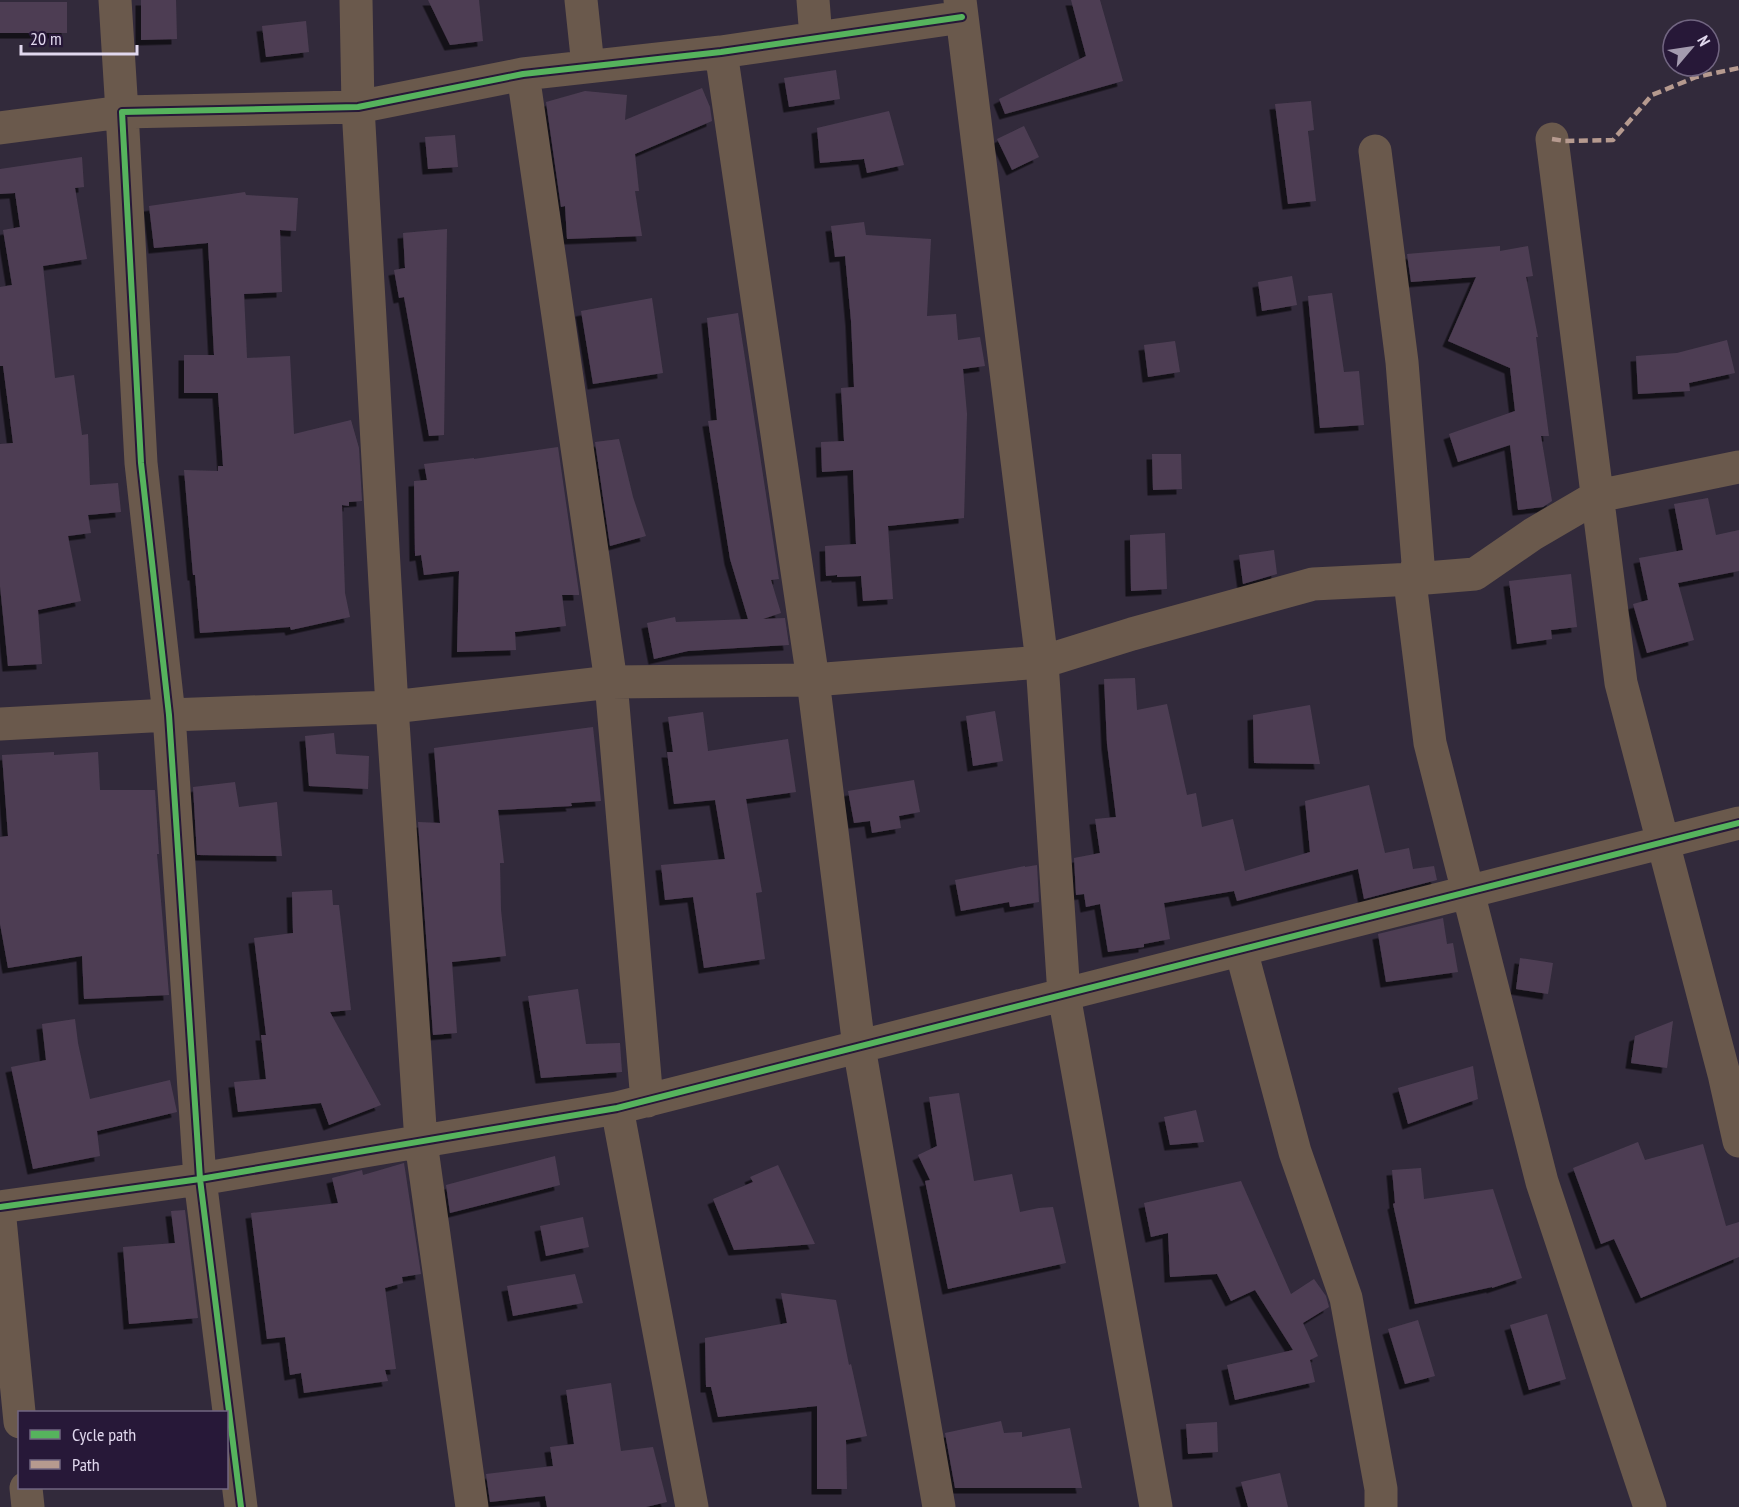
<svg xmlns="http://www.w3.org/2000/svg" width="1739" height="1507" font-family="'PT Sans Narrow',sans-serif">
<defs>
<filter id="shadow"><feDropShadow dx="-5.5" dy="5.5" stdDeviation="0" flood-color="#0009"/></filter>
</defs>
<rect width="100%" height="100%" fill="#322a3b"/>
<path fill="#4d3e53" filter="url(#shadow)" d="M 141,0 L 176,0 L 177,39 L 141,40 Z
M 428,0 L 479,0 L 483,41 L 450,45 Z
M 1071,0 L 1100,0 L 1123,81 L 1005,114 L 999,99 L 1086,56 Z
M 0,2 L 67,2 L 67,33 L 0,33 Z
M 306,21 L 309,52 L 266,57 L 262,26 Z
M 836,70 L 840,99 L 789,107 L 784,78 Z
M 702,88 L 710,107 L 712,121 L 635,154 L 639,191 L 635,191 L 642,236 L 567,239 L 565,206 L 561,207 L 546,102 L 585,91 L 627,95 L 625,120 Z
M 1311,101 L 1314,130 L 1308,131 L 1316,201 L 1288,204 L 1275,104 Z
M 889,111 L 904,165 L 867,173 L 864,159 L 820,163 L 817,128 Z
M 1024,126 L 1039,157 L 1012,170 L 997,139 Z
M 455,135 L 458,167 L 428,169 L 425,137 Z
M 82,157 L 84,187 L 75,188 L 87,259 L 43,266 L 55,378 L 74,375 L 82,435 L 88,434 L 90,485 L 118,483 L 121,512 L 88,515 L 91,533 L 68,536 L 81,601 L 38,610 L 42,664 L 8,666 L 0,586 L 0,444 L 13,443 L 3,366 L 0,366 L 0,287 L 12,285 L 3,230 L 20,227 L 15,193 L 0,194 L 0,169 Z
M 245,192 L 246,195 L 298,198 L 296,231 L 280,230 L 282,292 L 244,294 L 247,358 L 290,356 L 294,434 L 351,420 L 359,448 L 362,501 L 349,502 L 349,506 L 342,505 L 345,593 L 350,617 L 291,630 L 290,627 L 200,633 L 195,575 L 193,575 L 184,470 L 218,471 L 218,466 L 223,466 L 218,393 L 184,393 L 184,355 L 214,355 L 208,243 L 154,248 L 149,206 Z
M 864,222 L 866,235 L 931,239 L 927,316 L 956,314 L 958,340 L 980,337 L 985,366 L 963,369 L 967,414 L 964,518 L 888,526 L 893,599 L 863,601 L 861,576 L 837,577 L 837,575 L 826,576 L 825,546 L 856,544 L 853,470 L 822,472 L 821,442 L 844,441 L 841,388 L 854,387 L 851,321 L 845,256 L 835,257 L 831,226 Z
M 447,229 L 444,435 L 429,436 L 404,297 L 399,298 L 394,270 L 405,268 L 403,233 Z
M 1500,246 L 1500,251 L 1528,246 L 1533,276 L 1526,277 L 1538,337 L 1536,337 L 1549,436 L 1541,436 L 1552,501 L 1543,507 L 1518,510 L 1510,445 L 1458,462 L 1449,434 L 1515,411 L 1510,368 L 1448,341 L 1476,277 L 1411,282 L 1407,254 Z
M 1292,276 L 1297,305 L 1262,311 L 1258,282 Z
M 1332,293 L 1344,372 L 1359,371 L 1364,425 L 1320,428 L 1308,296 Z
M 652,298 L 663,373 L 593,384 L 581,311 Z
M 738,313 L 779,579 L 771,580 L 781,613 L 763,619 L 785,618 L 789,645 L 688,651 L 654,659 L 647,623 L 675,617 L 676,622 L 748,619 L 730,559 L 708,421 L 717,420 L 707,318 Z
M 1727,340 L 1735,373 L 1689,383 L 1690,391 L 1638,394 L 1636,356 L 1677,353 Z
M 1175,341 L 1180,372 L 1148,377 L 1144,345 Z
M 619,439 L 633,497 L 646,536 L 610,546 L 595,442 Z
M 558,447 L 579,593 L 579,595 L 562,595 L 566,626 L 515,632 L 516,650 L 457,652 L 459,571 L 424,575 L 421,555 L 415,556 L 414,481 L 427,480 L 424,464 L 474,458 L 474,459 Z
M 1152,454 L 1181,454 L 1182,489 L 1153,490 Z
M 1708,498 L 1716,535 L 1739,530 L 1739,571 L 1678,583 L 1694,640 L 1647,653 L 1633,604 L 1648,600 L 1639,558 L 1683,550 L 1674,504 Z
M 1165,533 L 1167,589 L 1131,591 L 1130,535 Z
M 1274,550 L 1277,574 L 1243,584 L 1239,555 Z
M 1571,574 L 1577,627 L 1551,630 L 1552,639 L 1517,644 L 1509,581 Z
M 1135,678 L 1137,710 L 1167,704 L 1187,795 L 1196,793 L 1202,827 L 1233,819 L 1245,871 L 1310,852 L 1305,801 L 1369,785 L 1385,853 L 1409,848 L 1413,869 L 1434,866 L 1437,880 L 1364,899 L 1358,869 L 1237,901 L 1234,891 L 1164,903 L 1170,939 L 1144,944 L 1144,947 L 1108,952 L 1100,904 L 1086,907 L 1084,894 L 1076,895 L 1074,858 L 1100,853 L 1095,819 L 1116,817 L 1107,744 L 1104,679 Z
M 1310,705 L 1320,764 L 1254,763 L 1253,715 Z
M 995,711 L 1003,761 L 973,766 L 966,716 Z
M 703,712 L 708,751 L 788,739 L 796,792 L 746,799 L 762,892 L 756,893 L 765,959 L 704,968 L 693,897 L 665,900 L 661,865 L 725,859 L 715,800 L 674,804 L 667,752 L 673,752 L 668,717 Z
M 593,727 L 601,801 L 571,803 L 572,806 L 498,810 L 504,863 L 500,863 L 501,910 L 506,956 L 452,962 L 457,1033 L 433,1035 L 418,822 L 440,823 L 434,748 Z
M 334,733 L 336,754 L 369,756 L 368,789 L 309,786 L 305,736 Z
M 54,752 L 54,755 L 98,752 L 100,790 L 155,790 L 159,854 L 157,854 L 169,995 L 84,999 L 82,956 L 8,968 L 0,924 L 0,837 L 8,836 L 2,755 Z
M 914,780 L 920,812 L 899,816 L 901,828 L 872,833 L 870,821 L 854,823 L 848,791 Z
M 235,782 L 239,807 L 277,802 L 282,856 L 197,855 L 193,787 Z
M 1037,865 L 1039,902 L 1010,907 L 1009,902 L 961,911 L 955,880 L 1025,866 L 1025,867 Z
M 332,890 L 333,905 L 339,905 L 351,1010 L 330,1012 L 381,1105 L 329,1125 L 321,1103 L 238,1112 L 234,1082 L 266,1079 L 261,1035 L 266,1035 L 254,938 L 293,933 L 292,892 Z
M 1443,918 L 1447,944 L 1453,943 L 1458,972 L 1386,982 L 1378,934 Z
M 1520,958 L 1553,963 L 1548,994 L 1516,989 Z
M 578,989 L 586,1044 L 620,1043 L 622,1072 L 541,1078 L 528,996 Z
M 75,1019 L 78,1043 L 90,1099 L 170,1080 L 177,1112 L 97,1131 L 100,1156 L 33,1169 L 11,1067 L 46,1060 L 42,1024 Z
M 1673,1021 L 1667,1068 L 1631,1063 L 1635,1036 Z
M 1473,1066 L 1478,1099 L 1408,1124 L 1398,1088 Z
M 959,1093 L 974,1181 L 1012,1174 L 1020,1212 L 1039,1208 L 1053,1207 L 1066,1263 L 948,1289 L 925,1181 L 930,1180 L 918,1155 L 937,1146 L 929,1097 Z
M 1196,1110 L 1204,1142 L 1170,1145 L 1164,1117 Z
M 1638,1142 L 1645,1160 L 1703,1144 L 1726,1226 L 1739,1222 L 1739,1257 L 1641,1298 L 1614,1239 L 1601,1244 L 1573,1168 Z
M 555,1156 L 560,1185 L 450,1213 L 446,1185 Z
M 404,1163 L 421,1274 L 402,1277 L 403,1283 L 385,1288 L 396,1369 L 385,1370 L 388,1381 L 304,1393 L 301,1373 L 290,1375 L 285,1337 L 267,1339 L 251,1213 L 338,1203 L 332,1178 L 362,1170 L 363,1175 Z
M 778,1165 L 815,1244 L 734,1250 L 713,1199 L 753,1182 L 750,1177 Z
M 1421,1168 L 1424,1199 L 1493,1189 L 1522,1278 L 1492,1288 L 1492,1287 L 1415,1304 L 1393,1204 L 1395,1203 L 1392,1170 Z
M 1241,1181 L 1291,1294 L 1314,1279 L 1326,1296 L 1329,1307 L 1303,1323 L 1318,1356 L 1310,1360 L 1315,1382 L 1235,1400 L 1227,1365 L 1293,1350 L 1255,1290 L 1231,1301 L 1217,1274 L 1170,1277 L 1168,1233 L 1151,1237 L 1144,1203 Z
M 185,1210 L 198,1318 L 129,1324 L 123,1247 L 175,1243 L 171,1211 Z
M 583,1217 L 589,1247 L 546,1256 L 540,1226 Z
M 575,1274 L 583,1303 L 513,1316 L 507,1286 Z
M 781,1293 L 836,1300 L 849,1365 L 851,1364 L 867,1436 L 846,1440 L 847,1489 L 817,1489 L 817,1406 L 718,1417 L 711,1387 L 706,1387 L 705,1338 L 787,1323 Z
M 1547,1314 L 1566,1379 L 1529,1390 L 1510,1325 Z
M 1418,1320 L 1435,1376 L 1405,1384 L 1388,1329 Z
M 611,1383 L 621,1451 L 653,1447 L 667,1502 L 646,1507 L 547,1507 L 545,1496 L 490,1502 L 486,1474 L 553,1466 L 550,1447 L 574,1444 L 566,1390 Z
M 1001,1421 L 1004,1433 L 1022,1432 L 1022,1437 L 1070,1428 L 1082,1488 L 955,1488 L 945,1433 Z
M 1217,1422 L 1218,1452 L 1188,1454 L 1186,1424 Z
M 1280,1473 L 1288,1507 L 1248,1507 L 1241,1482 Z"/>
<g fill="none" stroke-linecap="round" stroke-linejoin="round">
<path stroke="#6a594c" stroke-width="33" d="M 356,0 L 358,107 L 392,707 L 421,1142 L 472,1507
M 581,0 L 588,66
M 813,0 L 816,38
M 960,0 L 1042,662 L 1064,995 L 1156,1507
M 721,52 L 813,680 L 859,1047 L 939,1507
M 523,74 L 611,682 L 647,1101
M 0,128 L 122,112 L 115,0
M 1552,139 L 1621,683 L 1724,1074 L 1739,1141
M 1375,151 L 1402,362 L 1418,563 L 1411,590 L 1430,743 L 1542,1182 L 1650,1507
M 0,724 L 169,715 L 392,707 L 611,682 L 813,680 L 1042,662 L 1132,634 L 1313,584 L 1414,579 L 1475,574 L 1533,534 L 1598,496 L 1739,467
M 1241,950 L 1295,1152 L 1346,1298 L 1381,1489 L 1381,1507
M 617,1108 L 692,1507
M 0,1207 L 200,1179 L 617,1108 L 1739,823
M 0,1219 L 20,1422
M 26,1488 L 28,1507
M 241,1507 L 200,1179 L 169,715 L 141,463 L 122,112 L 358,107 L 523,74 L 721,52 L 962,17"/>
<path stroke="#b69a8f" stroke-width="4.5" stroke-dasharray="9 4.5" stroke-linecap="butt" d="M 1552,139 L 1565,141 L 1613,140 L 1652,95 L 1696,77 L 1739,68"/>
<defs>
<path id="cycleway" d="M 0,1207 L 200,1179 L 617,1108 L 1739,823
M 241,1507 L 200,1179 L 169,715 L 141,463 L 122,112 L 358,107 L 523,74 L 721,52 L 962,17"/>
</defs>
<use href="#cycleway" stroke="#271838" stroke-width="10"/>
<use href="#cycleway" stroke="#56b35d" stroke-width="6"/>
</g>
<rect x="18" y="1411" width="210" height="78" fill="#271838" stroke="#716581" stroke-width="1.5"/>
<rect x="30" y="1430" width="30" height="9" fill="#56b35d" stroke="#716581" stroke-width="1.5"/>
<text x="72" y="1441" font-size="18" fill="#e1d8ee">Cycle path</text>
<rect x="30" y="1460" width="30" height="9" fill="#b69a8f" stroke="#716581" stroke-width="1.5"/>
<text x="72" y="1471" font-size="18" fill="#e1d8ee">Path</text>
<g transform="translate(1691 48) rotate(61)"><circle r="28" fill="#271838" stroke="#716581" stroke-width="1.5"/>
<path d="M0-4.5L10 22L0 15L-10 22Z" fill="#a49baf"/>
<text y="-9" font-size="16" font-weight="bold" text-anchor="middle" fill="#e1d8ee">N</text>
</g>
<path d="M21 45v9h116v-9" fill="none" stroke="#e1d8ee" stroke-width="3"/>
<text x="30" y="45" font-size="18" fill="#e1d8ee" stroke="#271838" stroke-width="4.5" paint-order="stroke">20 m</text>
</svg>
